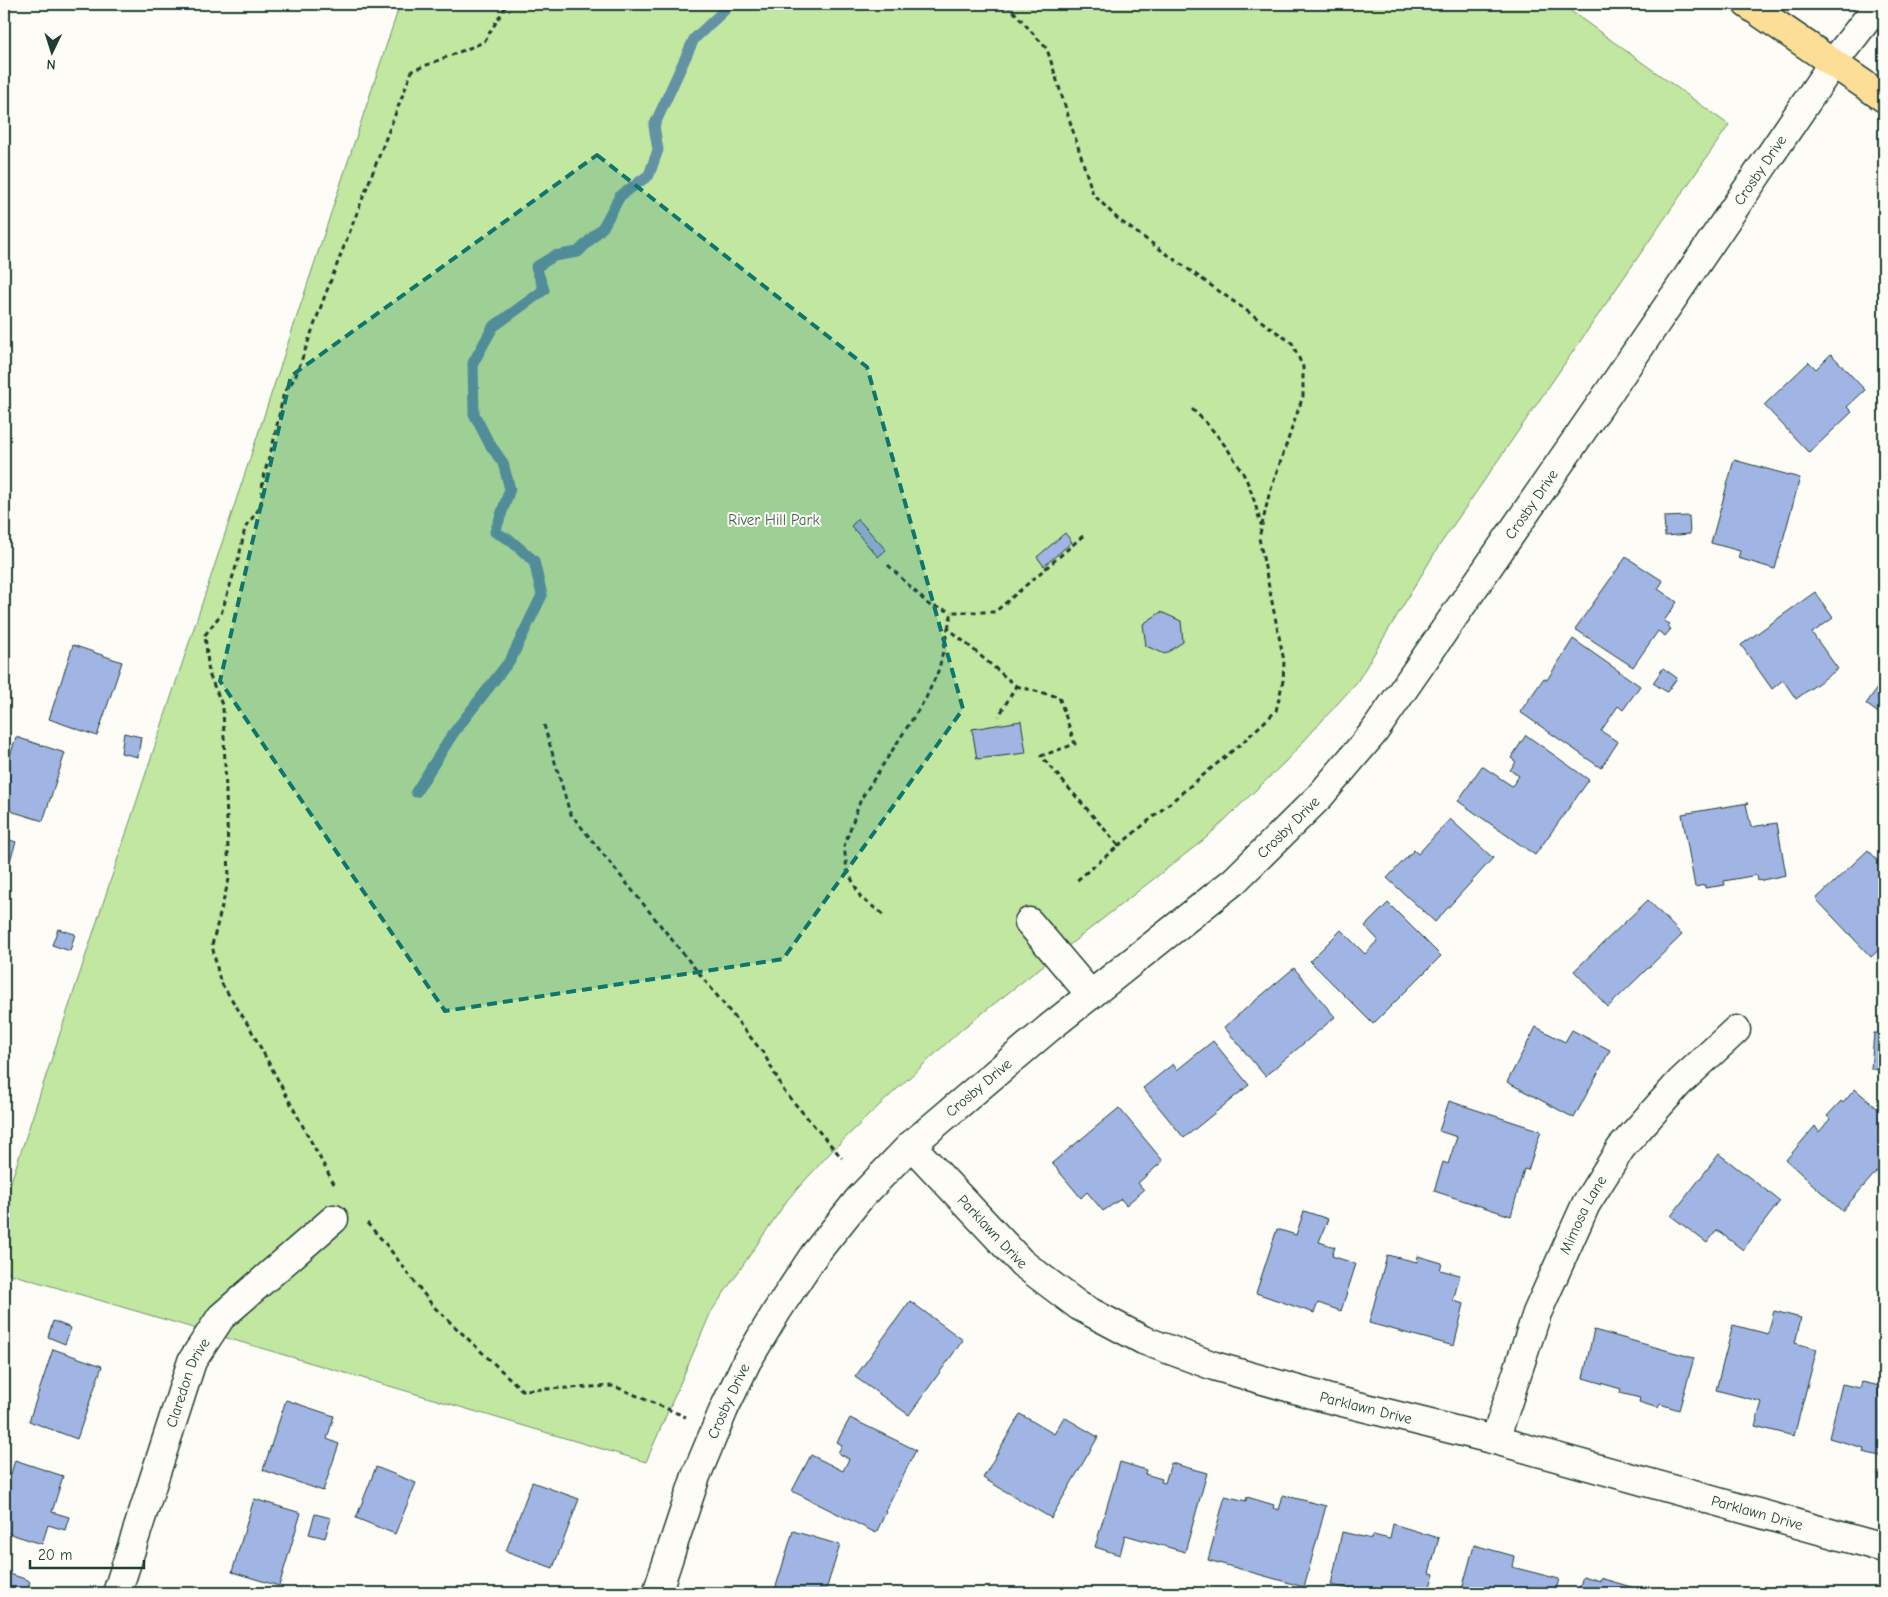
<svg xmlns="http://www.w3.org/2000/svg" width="1888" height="1597" font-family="'Comic Neue',sans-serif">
<rect width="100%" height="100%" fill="#fdfcf7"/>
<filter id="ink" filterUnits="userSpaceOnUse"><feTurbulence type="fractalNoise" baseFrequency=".02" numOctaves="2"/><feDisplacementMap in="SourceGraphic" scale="10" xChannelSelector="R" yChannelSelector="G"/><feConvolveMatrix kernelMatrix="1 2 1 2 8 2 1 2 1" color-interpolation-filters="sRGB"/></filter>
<g filter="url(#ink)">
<path fill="#c2e7a1" stroke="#70926a" d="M 400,4 L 1561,4 L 1729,125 L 1439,546 L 1357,682 L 1286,761 L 1206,838 L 962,1029 L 870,1114 L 830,1153 L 788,1199 L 711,1312 L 646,1462 L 4,1272 L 4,1203 Z"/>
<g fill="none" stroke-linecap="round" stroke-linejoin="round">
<path stroke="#6292a4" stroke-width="11" d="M 416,792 L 452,735 L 511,659 L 542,595 L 534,561 L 510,540 L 495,532 L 510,489 L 503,463 L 489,443 L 474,414 L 473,363 L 493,327 L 544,290 L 536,267 L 554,256 L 578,252 L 603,227 L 620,196 L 649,175 L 658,150 L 654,126 L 694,39 L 731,4"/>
</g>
<path fill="#a0b5e3" stroke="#1f3d34" d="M 1831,354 L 1865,390 L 1847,407 L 1852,412 L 1809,453 L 1764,405 L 1809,362 L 1816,369 Z
M 1734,460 L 1800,478 L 1775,569 L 1738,558 L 1740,551 L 1711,543 Z
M 1689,516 L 1690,534 L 1665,536 L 1664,517 Z
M 858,519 L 886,550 L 878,557 L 851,526 Z
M 1065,533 L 1072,542 L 1044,566 L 1037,557 Z
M 1626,557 L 1663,581 L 1658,589 L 1677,602 L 1664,621 L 1670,624 L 1668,627 L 1671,629 L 1665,636 L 1658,631 L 1633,667 L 1575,629 Z
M 1815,592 L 1833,618 L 1812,633 L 1838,669 L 1796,699 L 1783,680 L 1772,689 L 1741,645 Z
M 1161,612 L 1181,621 L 1183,642 L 1165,654 L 1146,646 L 1143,624 Z
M 1573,639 L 1640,686 L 1623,710 L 1618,706 L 1601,731 L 1618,742 L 1601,768 L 1520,712 L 1544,678 L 1547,680 Z
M 73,645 L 122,662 L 97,736 L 49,719 Z
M 1663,668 L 1677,678 L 1667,692 L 1653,683 Z
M 1884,678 L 1884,717 L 1866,704 Z
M 1021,721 L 1026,753 L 977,759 L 972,729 Z
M 124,733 L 141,737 L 138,757 L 121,753 Z
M 1526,735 L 1589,780 L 1535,855 L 1458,801 L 1482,766 L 1512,786 L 1519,776 L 1510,770 L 1516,762 L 1511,758 Z
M 16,737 L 65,753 L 43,821 L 4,809 L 4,775 Z
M 1748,803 L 1746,804 L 1751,827 L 1777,823 L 1786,875 L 1758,881 L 1757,875 L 1724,881 L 1725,885 L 1705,888 L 1705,885 L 1695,887 L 1682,814 Z
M 1450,819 L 1493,858 L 1435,922 L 1387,878 L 1414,850 L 1418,854 Z
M 4,838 L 16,842 L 4,879 Z
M 1868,850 L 1884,867 L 1884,945 L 1871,957 L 1816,899 Z
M 1648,900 L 1682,935 L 1608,1007 L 1574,971 Z
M 1388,903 L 1441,956 L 1373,1024 L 1310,961 L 1341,930 L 1365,954 L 1378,940 L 1365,926 Z
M 58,929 L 75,934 L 70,951 L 52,945 Z
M 1294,968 L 1335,1017 L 1265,1076 L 1224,1027 Z
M 1884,993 L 1884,1070 L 1871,1069 L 1874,1033 L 1880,1033 Z
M 1536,1027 L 1565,1042 L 1572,1030 L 1610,1050 L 1574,1118 L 1507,1082 Z
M 1213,1041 L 1249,1085 L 1184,1138 L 1143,1088 L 1173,1064 L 1177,1070 Z
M 1855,1089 L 1884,1114 L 1884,1163 L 1842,1211 L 1786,1160 L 1815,1126 L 1819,1132 L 1830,1119 L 1827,1116 L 1841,1101 L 1843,1103 Z
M 1449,1101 L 1541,1131 L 1528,1170 L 1524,1169 L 1511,1216 L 1434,1191 L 1443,1162 L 1448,1164 L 1457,1137 L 1439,1131 Z
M 1119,1108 L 1163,1161 L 1138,1183 L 1144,1190 L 1126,1205 L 1121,1199 L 1103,1211 L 1087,1192 L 1081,1198 L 1052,1163 Z
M 1719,1154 L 1780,1201 L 1743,1250 L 1717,1230 L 1707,1243 L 1671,1216 Z
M 1304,1211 L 1328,1219 L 1319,1242 L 1335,1247 L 1332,1256 L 1356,1264 L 1341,1311 L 1318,1303 L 1314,1313 L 1256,1293 L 1277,1229 L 1296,1235 Z
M 1387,1255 L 1417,1262 L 1418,1256 L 1442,1263 L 1440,1270 L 1460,1275 L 1453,1301 L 1464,1304 L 1454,1346 L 1369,1323 Z
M 910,1301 L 963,1340 L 909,1415 L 855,1377 Z
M 1774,1311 L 1801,1318 L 1795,1343 L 1817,1349 L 1794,1436 L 1755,1426 L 1762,1402 L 1716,1390 L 1733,1325 L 1768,1334 Z
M 53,1321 L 71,1328 L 65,1344 L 48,1337 Z
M 1594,1330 L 1694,1358 L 1679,1410 L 1660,1404 L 1658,1408 L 1639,1402 L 1640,1398 L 1620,1393 L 1621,1389 L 1583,1378 Z
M 53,1349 L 102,1366 L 77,1439 L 29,1421 Z
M 1862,1382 L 1880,1386 L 1878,1395 L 1884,1397 L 1884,1457 L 1863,1452 L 1864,1448 L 1829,1438 L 1842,1384 L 1860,1388 Z
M 286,1400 L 334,1416 L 327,1439 L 339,1444 L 323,1491 L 263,1470 Z
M 1020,1414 L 1054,1434 L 1064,1417 L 1098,1437 L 1051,1518 L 983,1478 Z
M 850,1418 L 916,1450 L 885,1511 L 886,1512 L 876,1533 L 792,1491 L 811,1455 L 843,1471 L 849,1459 L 838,1453 L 842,1445 L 837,1442 Z
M 15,1460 L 63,1476 L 52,1512 L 69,1517 L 65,1530 L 48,1525 L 42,1544 L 4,1532 L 4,1498 Z
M 1120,1462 L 1146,1470 L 1145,1474 L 1162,1479 L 1161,1482 L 1165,1483 L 1171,1463 L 1207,1473 L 1185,1552 L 1125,1535 L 1120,1555 L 1095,1547 Z
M 376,1467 L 416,1483 L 395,1534 L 356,1518 Z
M 532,1482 L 579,1499 L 553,1568 L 506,1551 Z
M 1283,1495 L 1326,1506 L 1304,1587 L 1208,1560 L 1225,1496 L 1246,1501 L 1247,1497 L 1274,1505 L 1273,1508 L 1279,1510 Z
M 254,1499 L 301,1513 L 279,1586 L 232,1572 Z
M 315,1514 L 331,1518 L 325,1538 L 309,1534 Z
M 1393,1524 L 1439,1538 L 1429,1573 L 1434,1574 L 1428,1593 L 1368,1593 L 1331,1585 L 1342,1532 L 1372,1539 L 1373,1535 L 1390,1539 Z
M 793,1531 L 840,1545 L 825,1593 L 774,1593 Z
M 1474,1545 L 1514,1556 L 1512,1567 L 1559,1579 L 1555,1593 L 1461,1593 Z
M 4,1572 L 28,1580 L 30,1582 L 26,1593 L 4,1593 Z
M 1583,1576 L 1600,1581 L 1600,1578 L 1642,1590 L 1641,1593 L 1578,1593 Z"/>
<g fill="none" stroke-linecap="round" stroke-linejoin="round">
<defs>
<g id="minor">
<path d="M 1029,922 L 1091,995"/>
<path id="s1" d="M 911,1145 L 1022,1263 L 1079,1306 L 1143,1340 L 1214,1366 L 1326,1398 L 1495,1440 L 1884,1548"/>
<path id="s2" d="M 1495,1440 L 1537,1313 L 1586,1204 L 1621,1148 L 1680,1082 L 1736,1030"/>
<path id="s3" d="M 117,1593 L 192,1361 L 221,1317 L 334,1219"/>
<path id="s4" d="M 657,1593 L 696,1476 L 724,1409 L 747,1361 L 777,1311 L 814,1255 L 859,1199 L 911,1145 L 1049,1028 L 1234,881 L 1320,796 L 1374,732 L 1607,395 L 1833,63 L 1879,4"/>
</g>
<path id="major" d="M 1747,4 L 1884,98"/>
</defs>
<use href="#minor" stroke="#1f3d34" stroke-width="31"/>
<use href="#major" stroke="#1f3d34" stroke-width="31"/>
<path stroke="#1f3d34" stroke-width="3" stroke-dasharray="5 4" stroke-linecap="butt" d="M 1007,4 L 1047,49 L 1093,194 L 1119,220 L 1292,343 L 1303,367 L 1303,396 L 1269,495 L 1259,538 L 1284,661 L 1283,681 L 1276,711 L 1243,742 L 1075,882
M 1192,409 C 1211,426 1228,448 1241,470 C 1251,486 1256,507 1261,525
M 888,565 L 929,605 L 952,612
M 948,628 L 952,612 L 995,612 L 1083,536
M 1016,686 L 1059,697 L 1075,744 L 1041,756 L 1119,846
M 544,725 L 570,813 L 764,1054 L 784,1091 L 842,1158
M 883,914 L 861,898 L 847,870 L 844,846 L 861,799 L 926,698 L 939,669 L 948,628 L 1016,686 L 999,716
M 334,1184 L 250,1028 L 220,981 L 212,945 L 229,879 L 223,707 L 209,674 L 205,635 L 221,614 L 239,557 L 245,528 L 261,506 L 263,478 L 273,444 L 284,392 L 295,378 L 324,298 L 412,71 L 484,42 L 507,4
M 367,1223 L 385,1243 L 433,1306 L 522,1390 L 614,1386 L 686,1417"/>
<use href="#minor" stroke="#fdfcf7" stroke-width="28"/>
<use href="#major" stroke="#fcde96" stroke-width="28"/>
</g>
</g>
<path fill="#0f766e" fill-opacity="0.2" stroke="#0f766e" stroke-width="4" stroke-dasharray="10 6" stroke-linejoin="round" d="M 597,155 L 867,367 L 963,709 L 783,959 L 445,1011 L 220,681 L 291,376 Z"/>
<g text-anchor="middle" stroke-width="4" stroke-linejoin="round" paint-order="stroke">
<g font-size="15" fill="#1f3d34" stroke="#fdfcf7">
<text dy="5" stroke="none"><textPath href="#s4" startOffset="1825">Crosby Drive</textPath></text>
<text dy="5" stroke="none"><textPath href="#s4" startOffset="1420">Crosby Drive</textPath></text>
<text dy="5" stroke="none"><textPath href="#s4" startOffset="1015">Crosby Drive</textPath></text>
<text dy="5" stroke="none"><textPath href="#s4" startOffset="610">Crosby Drive</textPath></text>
<text dy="5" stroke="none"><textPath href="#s2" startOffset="242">Mimosa Lane</textPath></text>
<text dy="5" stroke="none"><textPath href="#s1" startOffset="119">Parklawn Drive</textPath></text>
<text dy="5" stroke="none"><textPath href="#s3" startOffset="222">Claredon Drive</textPath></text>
<text dy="5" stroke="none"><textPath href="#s4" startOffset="205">Crosby Drive</textPath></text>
<text dy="5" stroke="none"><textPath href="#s1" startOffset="539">Parklawn Drive</textPath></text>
<text dy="5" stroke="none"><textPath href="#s1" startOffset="944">Parklawn Drive</textPath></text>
</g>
<g font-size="15" fill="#405f4a" stroke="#fdfcf7">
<text x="774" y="525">River Hill Park</text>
</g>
</g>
<rect width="1888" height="1597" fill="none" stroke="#fdfcf7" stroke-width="20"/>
<rect x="10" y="10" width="1868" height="1577" fill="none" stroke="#1f3d34" stroke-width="2" filter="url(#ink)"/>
<g transform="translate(52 52) rotate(184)" stroke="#fdfcf7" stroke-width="4" paint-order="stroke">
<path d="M0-4L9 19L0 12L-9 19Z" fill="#1f3d34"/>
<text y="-8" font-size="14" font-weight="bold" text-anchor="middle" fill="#1f3d34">N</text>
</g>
<path d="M30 1560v8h114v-8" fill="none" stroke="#1f3d34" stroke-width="2.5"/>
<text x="38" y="1560" font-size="15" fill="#1f3d34" stroke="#fdfcf7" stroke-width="4" paint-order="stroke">20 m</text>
</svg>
